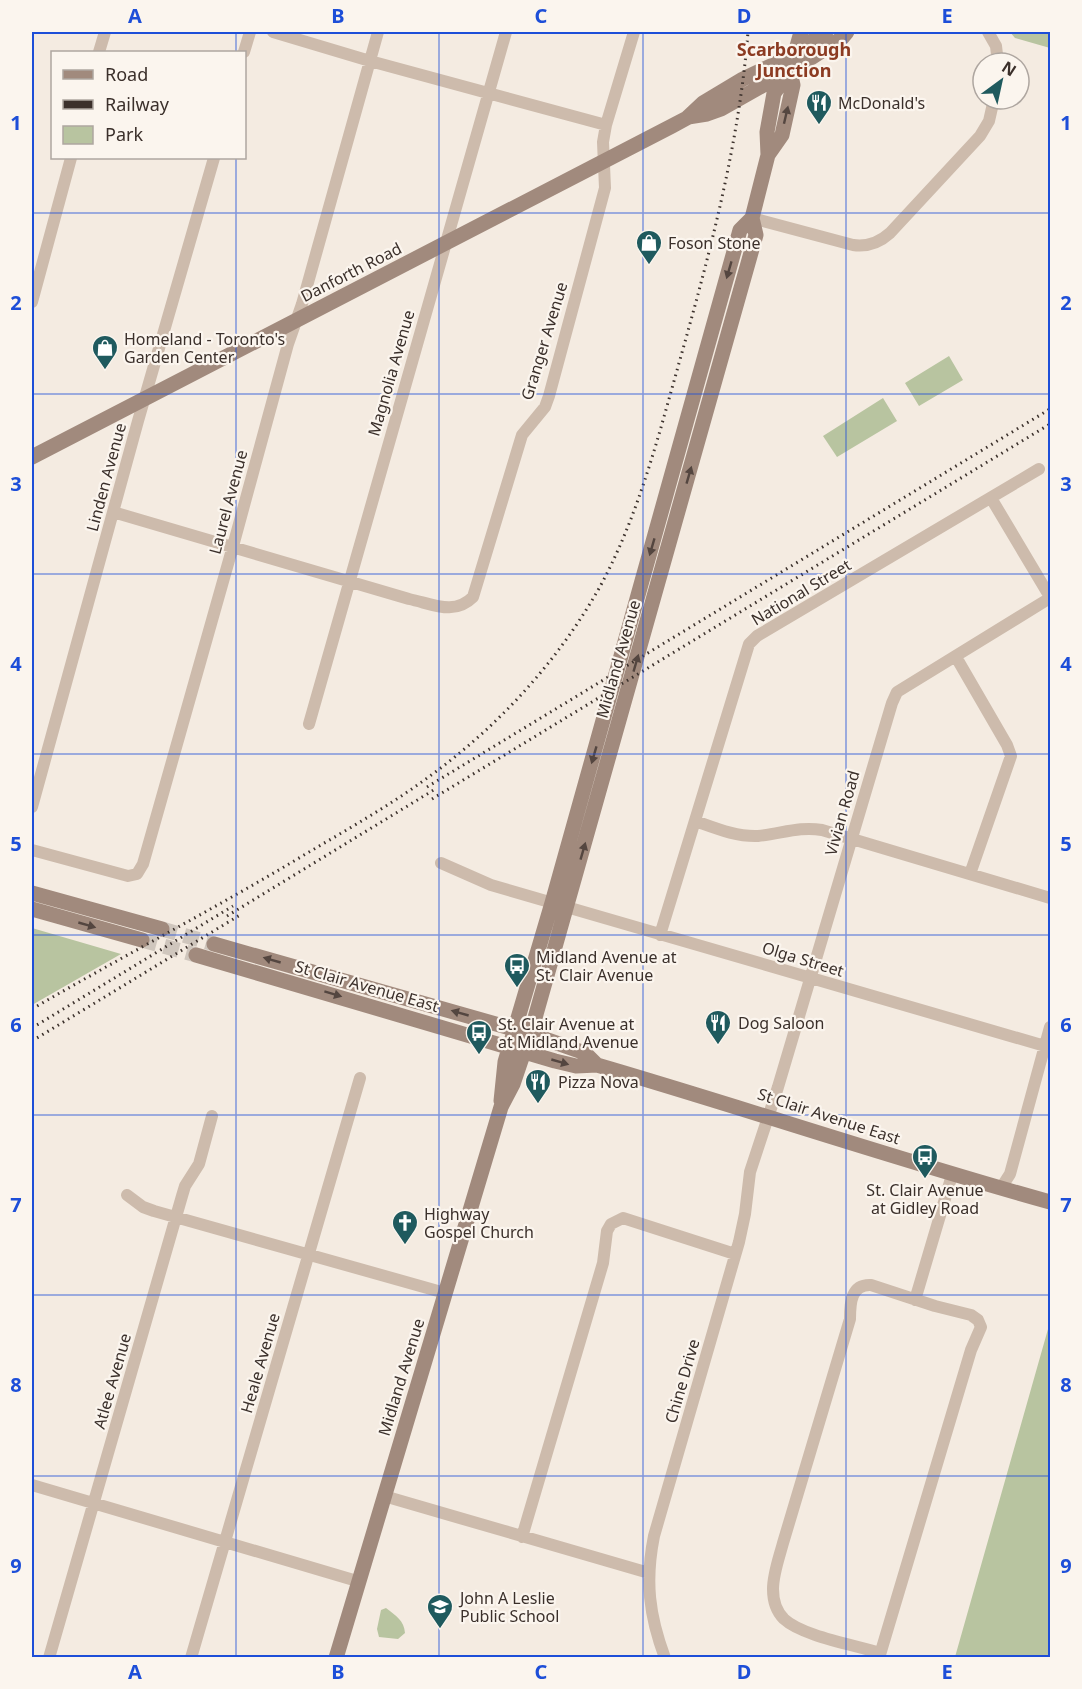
<svg xmlns="http://www.w3.org/2000/svg" width="1082" height="1689" font-family="'Noto Sans',sans-serif">
<rect width="100%" height="100%" fill="#f4ebe1"/>
<path fill="#b8c4a0" d="M 1010,32 L 1050,32 L 1050,48 L 1015,38 Z
M 949,356 L 963,380 L 919,406 L 905,383 Z
M 883,398 L 897,421 L 837,457 L 823,436 Z
M 32,928 L 121,954 L 32,1005 Z
M 1050,1322 L 1050,1657 L 955,1657 Z
M 386,1608 C 396,1616 404,1620 405,1633 L 398,1639 L 379,1637 L 377,1629 L 381,1610 Z"/>
<g fill="none" stroke-linecap="round" stroke-linejoin="round">
<path stroke="#cfc6bd" stroke-width="15" stroke-dasharray="15 8" stroke-linecap="butt" d="M 162,929 L 214,944
M 142,940 L 196,955"/>
<path stroke="#cdbbac" stroke-width="12" d="M 273,32 L 370,61 L 606,125
M 988,32 L 996,46 L 998,63
M 99,52 L 105,32
M 244,52 L 250,32
M 752,218 L 853,245 C 867,247 879,243 890,233 L 980,136 L 989,121 L 994,99
M 32,302 L 71,158
M 991,498 L 1050,597
M 113,512 L 409,599 C 433,604 454,616 473,597 L 522,435 L 545,407 L 549,396 L 605,188 L 603,142 L 606,125 L 634,32
M 956,657 L 1007,745 L 1011,756 L 970,874
M 309,724 L 506,32
M 32,807 L 138,421 L 214,158
M 695,821 C 715,828 736,837 758,836 C 781,834 799,826 822,830 L 1050,898
M 32,850 L 128,876 L 137,874 L 143,864 L 233,546 L 288,344 L 302,304 L 378,32
M 441,863 L 491,885 L 1045,1046
M 660,935 L 749,644 L 757,636 L 1039,469
M 1001,1188 L 1010,1174 L 1050,1027
M 127,1195 L 143,1207 L 154,1211 L 445,1293
M 915,1300 L 952,1175
M 32,1485 L 357,1581
M 384,1496 L 649,1573
M 522,1537 L 603,1263 L 607,1231 L 611,1224 L 623,1218 L 735,1254
M 49,1658 L 182,1196 L 185,1186 L 199,1164 L 212,1116
M 191,1658 L 360,1078
M 665,1658 C 649,1615 645,1581 654,1536 L 739,1242 L 745,1214 L 750,1172 L 778,1087 L 892,703 L 897,692 L 1050,598
M 879,1658 L 971,1350 L 981,1327 L 978,1320 L 971,1315 L 935,1306 L 871,1285 C 851,1284 850,1303 850,1319 L 783,1543 C 779,1558 773,1574 773,1589 C 773,1600 776,1611 784,1619 C 802,1636 855,1645 880,1653"/>
<path stroke="#a18a7d" stroke-width="15" d="M 688,117 L 707,114 L 721,109 L 811,58 L 842,38 L 847,32
M 768,155 L 782,135 L 793,85 L 790,71
M 32,457 L 672,126 L 687,118 L 703,103 L 743,79 L 775,64 L 826,32
M 32,893 L 162,929
M 32,909 L 142,940
M 214,944 L 531,1034 L 585,1053 L 597,1065
M 196,955 L 555,1061 L 576,1066 L 597,1065 C 748,1109 898,1160 1050,1202
M 501,1101 L 505,1062 L 552,903 L 740,230 L 752,218
M 336,1658 L 501,1107 L 513,1084 L 533,1025 L 756,235 L 752,218 L 768,155 L 767,132 L 774,93 L 790,71 L 801,32"/>
<path stroke="#3b302b" stroke-width="3" stroke-dasharray="1.5 4.5" stroke-linecap="butt" d="M 427,787 L 1050,409
M 432,799 L 1050,424
M 227,916 L 437,788
M 32,1009 C 123,956 218,907 309,852 C 350,828 392,804 430,776 C 500,725 560,659 602,583 C 640,511 659,434 681,356 C 711,249 739,143 748,32
M 32,1028 L 233,906
M 32,1041 L 240,915"/>
</g>
<defs><path id="oneway-solid" d="M-6-.8H1V-3.2L6.5 0L1 3.2V.8H-6Z" transform="scale(1.5)"/></defs>
<g fill="#544640">
<use href="#oneway-solid" transform="translate(786 115) rotate(-77)"/>
<use href="#oneway-solid" transform="translate(729 270) rotate(106)"/>
<use href="#oneway-solid" transform="translate(689 475) rotate(-74)"/>
<use href="#oneway-solid" transform="translate(652 547) rotate(106)"/>
<use href="#oneway-solid" transform="translate(636 663) rotate(-74)"/>
<use href="#oneway-solid" transform="translate(594 755) rotate(106)"/>
<use href="#oneway-solid" transform="translate(583 851) rotate(-74)"/>
<use href="#oneway-solid" transform="translate(87 925) rotate(16)"/>
<use href="#oneway-solid" transform="translate(272 960) rotate(-164)"/>
<use href="#oneway-solid" transform="translate(333 994) rotate(17)"/>
<use href="#oneway-solid" transform="translate(460 1013) rotate(-164)"/>
<use href="#oneway-solid" transform="translate(560 1062) rotate(16)"/>
</g>
<path fill="none" stroke="#1d4ed8" stroke-width="1.5" stroke-opacity="0.55" d="M 236,32 L 236,52M 439,32 L 439,1658M 643,32 L 643,1658M 846,32 L 846,1658M 236,158 L 236,1658M 32,213 L 1050,213M 32,394 L 1050,394M 32,574 L 1050,574M 32,754 L 1050,754M 32,935 L 1050,935M 32,1115 L 1050,1115M 32,1295 L 1050,1295M 32,1476 L 1050,1476"/>
<defs>
<symbol id="restaurant-pin" viewBox="-11 -11 22 30"><path d="M0 17L-7.5 6A9.5 9.5 0 1 1 7.5 6Z" fill="#1f5a5e" stroke="#fbf5ee"/><path d="M-5-6h1v4h1v-4h1v4h1v-4h1v5L-1.5 .5V6h-2V.5L-5-1ZM5-6V6H3V1.5H1.5Q1.5-4 5-6Z" fill="#fff"/></symbol>
<symbol id="shop-pin" viewBox="-11 -11 22 30"><path d="M0 17L-7.5 6A9.5 9.5 0 1 1 7.5 6Z" fill="#1f5a5e" stroke="#fbf5ee"/><path d="M-5-2.5h2.3a2.7 3.5 0 0 1 5.4 0H5L5.5 6h-11ZM-1.5-2.5h3a1.5 2.3 0 0 0-3 0Z" fill="#fff"/></symbol>
<symbol id="bus-pin" viewBox="-11 -11 22 30"><path d="M0 17L-7.5 6A9.5 9.5 0 1 1 7.5 6Z" fill="#1f5a5e" stroke="#fbf5ee"/><path d="M-5-6H5V4H4V6H2V4H-2V6H-4V4H-5ZM-3.5-4V0h7V-4ZM-3.5 1.2v1.5H-2V1.2ZM2 1.2v1.5H3.5V1.2Z" fill="#fff"/></symbol>
<symbol id="church-pin" viewBox="-11 -11 22 30"><path d="M0 17L-7.5 6A9.5 9.5 0 1 1 7.5 6Z" fill="#1f5a5e" stroke="#fbf5ee"/><path d="M-1.2-6h2.4v3.5h3.3v2.4h-3.3V6h-2.4V-.1h-3.3v-2.4h3.3Z" fill="#fff"/></symbol>
<symbol id="school-pin" viewBox="-11 -11 22 30"><path d="M0 17L-7.5 6A9.5 9.5 0 1 1 7.5 6Z" fill="#1f5a5e" stroke="#fbf5ee"/><path d="M0-5L7-2L0 1L-7-2ZM-4 1L0 2.5L4 1V4Q0 6-4 4Z" fill="#fff"/></symbol>
</defs>
<g fill-rule="evenodd">
<use href="#restaurant-pin" x="804" y="88" width="30" height="40"/>
<use href="#shop-pin" x="634" y="228" width="30" height="40"/>
<use href="#shop-pin" x="90" y="333" width="30" height="40"/>
<use href="#bus-pin" x="502" y="951" width="30" height="40"/>
<use href="#restaurant-pin" x="703" y="1008" width="30" height="40"/>
<use href="#bus-pin" x="464" y="1018" width="30" height="40"/>
<use href="#restaurant-pin" x="523" y="1067" width="30" height="40"/>
<use href="#bus-pin" x="910" y="1142" width="30" height="40"/>
<use href="#church-pin" x="390" y="1208" width="30" height="40"/>
<use href="#school-pin" x="425" y="1592" width="30" height="40"/>
</g>
<g text-anchor="middle" stroke-width="4.5" stroke-linejoin="round" paint-order="stroke">
<g font-size="16" fill="#3b302b" stroke="#fbf5ee" text-anchor="start">
<text x="838" y="109">McDonald's</text>
<text x="668" y="249">Foson Stone</text>
<text x="124" y="345">Homeland - Toronto's<tspan x="124" dy="18">Garden Center</tspan></text>
<text x="536" y="963">Midland Avenue at<tspan x="536" dy="18">St. Clair Avenue</tspan></text>
<text x="738" y="1029">Dog Saloon</text>
<text x="498" y="1030">St. Clair Avenue at<tspan x="498" dy="18">at Midland Avenue</tspan></text>
<text x="558" y="1088">Pizza Nova</text>
<text x="925" y="1196" text-anchor="middle">St. Clair Avenue<tspan x="925" dy="18">at Gidley Road</tspan></text>
<text x="424" y="1220">Highway<tspan x="424" dy="18">Gospel Church</tspan></text>
<text x="460" y="1604">John A Leslie<tspan x="460" dy="18">Public School</tspan></text>
</g>
<g font-size="16" fill="#3b302b" stroke="#fbf5ee">
<text transform="translate(351 272) rotate(-27)" y="6">Danforth Road</text>
<text transform="translate(544 341) rotate(-73)" y="6">Granger Avenue</text>
<text transform="translate(391 373) rotate(-74)" y="6">Magnolia Avenue</text>
<text transform="translate(106 477) rotate(-75)" y="6">Linden Avenue</text>
<text transform="translate(228 502) rotate(-75)" y="6">Laurel Avenue</text>
<text transform="translate(801 592) rotate(-31)" y="6">National Street</text>
<text transform="translate(618 659) rotate(-74)" y="6">Midland Avenue</text>
<text transform="translate(842 813) rotate(-74)" y="6">Vivian Road</text>
<text transform="translate(803 959) rotate(17)" y="6">Olga Street</text>
<text transform="translate(367 986) rotate(16)" y="6">St Clair Avenue East</text>
<text transform="translate(829 1116) rotate(18)" y="6">St Clair Avenue East</text>
<text transform="translate(260 1363) rotate(-74)" y="6">Heale Avenue</text>
<text transform="translate(401 1377) rotate(-73)" y="6">Midland Avenue</text>
<text transform="translate(112 1381) rotate(-74)" y="6">Atlee Avenue</text>
<text transform="translate(682 1381) rotate(-74)" y="6">Chine Drive</text>
</g>
<g font-size="18" font-weight="bold" fill="#8c3b22" stroke="#fbf5ee">
<text x="794" y="56">Scarborough<tspan x="794" dy="21">Junction</tspan></text>
</g>
</g>
<rect width="1082" height="1689" fill="none" stroke="#fbf5ee" stroke-width="66"/>
<rect x="51" y="51" width="195" height="108" fill="#fbf5ee" stroke="#aea6a0" stroke-width="1.5"/>
<rect x="63" y="70" width="30" height="9" fill="#a18a7d" stroke="#aea6a0" stroke-width="1.5"/>
<text x="105" y="81" font-size="18" fill="#3b302b">Road</text>
<rect x="63" y="100" width="30" height="9" fill="#3b302b" stroke="#aea6a0" stroke-width="1.5"/>
<text x="105" y="111" font-size="18" fill="#3b302b">Railway</text>
<rect x="63" y="126" width="30" height="18" fill="#b8c4a0" stroke="#aea6a0" stroke-width="1.5"/>
<text x="105" y="141" font-size="18" fill="#3b302b">Park</text>
<g transform="translate(1001 81) rotate(33)"><circle r="28" fill="#fbf5ee" stroke="#aea6a0" stroke-width="1.5"/>
<path d="M0-4.5L10 22L0 15L-10 22Z" fill="#1f5a5e"/>
<text y="-9" font-size="16" font-weight="bold" text-anchor="middle" fill="#3b302b">N</text>
</g>
<rect x="33" y="33" width="1016" height="1623" fill="none" stroke="#1d4ed8" stroke-width="2"/>
<g font-size="20" text-anchor="middle" font-weight="bold" fill="#1d4ed8">
<text x="135" y="23">A</text>
<text x="338" y="23">B</text>
<text x="541" y="23">C</text>
<text x="744" y="23">D</text>
<text x="947" y="23">E</text>
<text x="16" y="130">1</text>
<text x="1066" y="130">1</text>
<text x="16" y="310">2</text>
<text x="1066" y="310">2</text>
<text x="16" y="491">3</text>
<text x="1066" y="491">3</text>
<text x="16" y="671">4</text>
<text x="1066" y="671">4</text>
<text x="16" y="851">5</text>
<text x="1066" y="851">5</text>
<text x="16" y="1032">6</text>
<text x="1066" y="1032">6</text>
<text x="16" y="1212">7</text>
<text x="1066" y="1212">7</text>
<text x="16" y="1392">8</text>
<text x="1066" y="1392">8</text>
<text x="16" y="1573">9</text>
<text x="1066" y="1573">9</text>
<text x="135" y="1679">A</text>
<text x="338" y="1679">B</text>
<text x="541" y="1679">C</text>
<text x="744" y="1679">D</text>
<text x="947" y="1679">E</text>
</g>
</svg>
